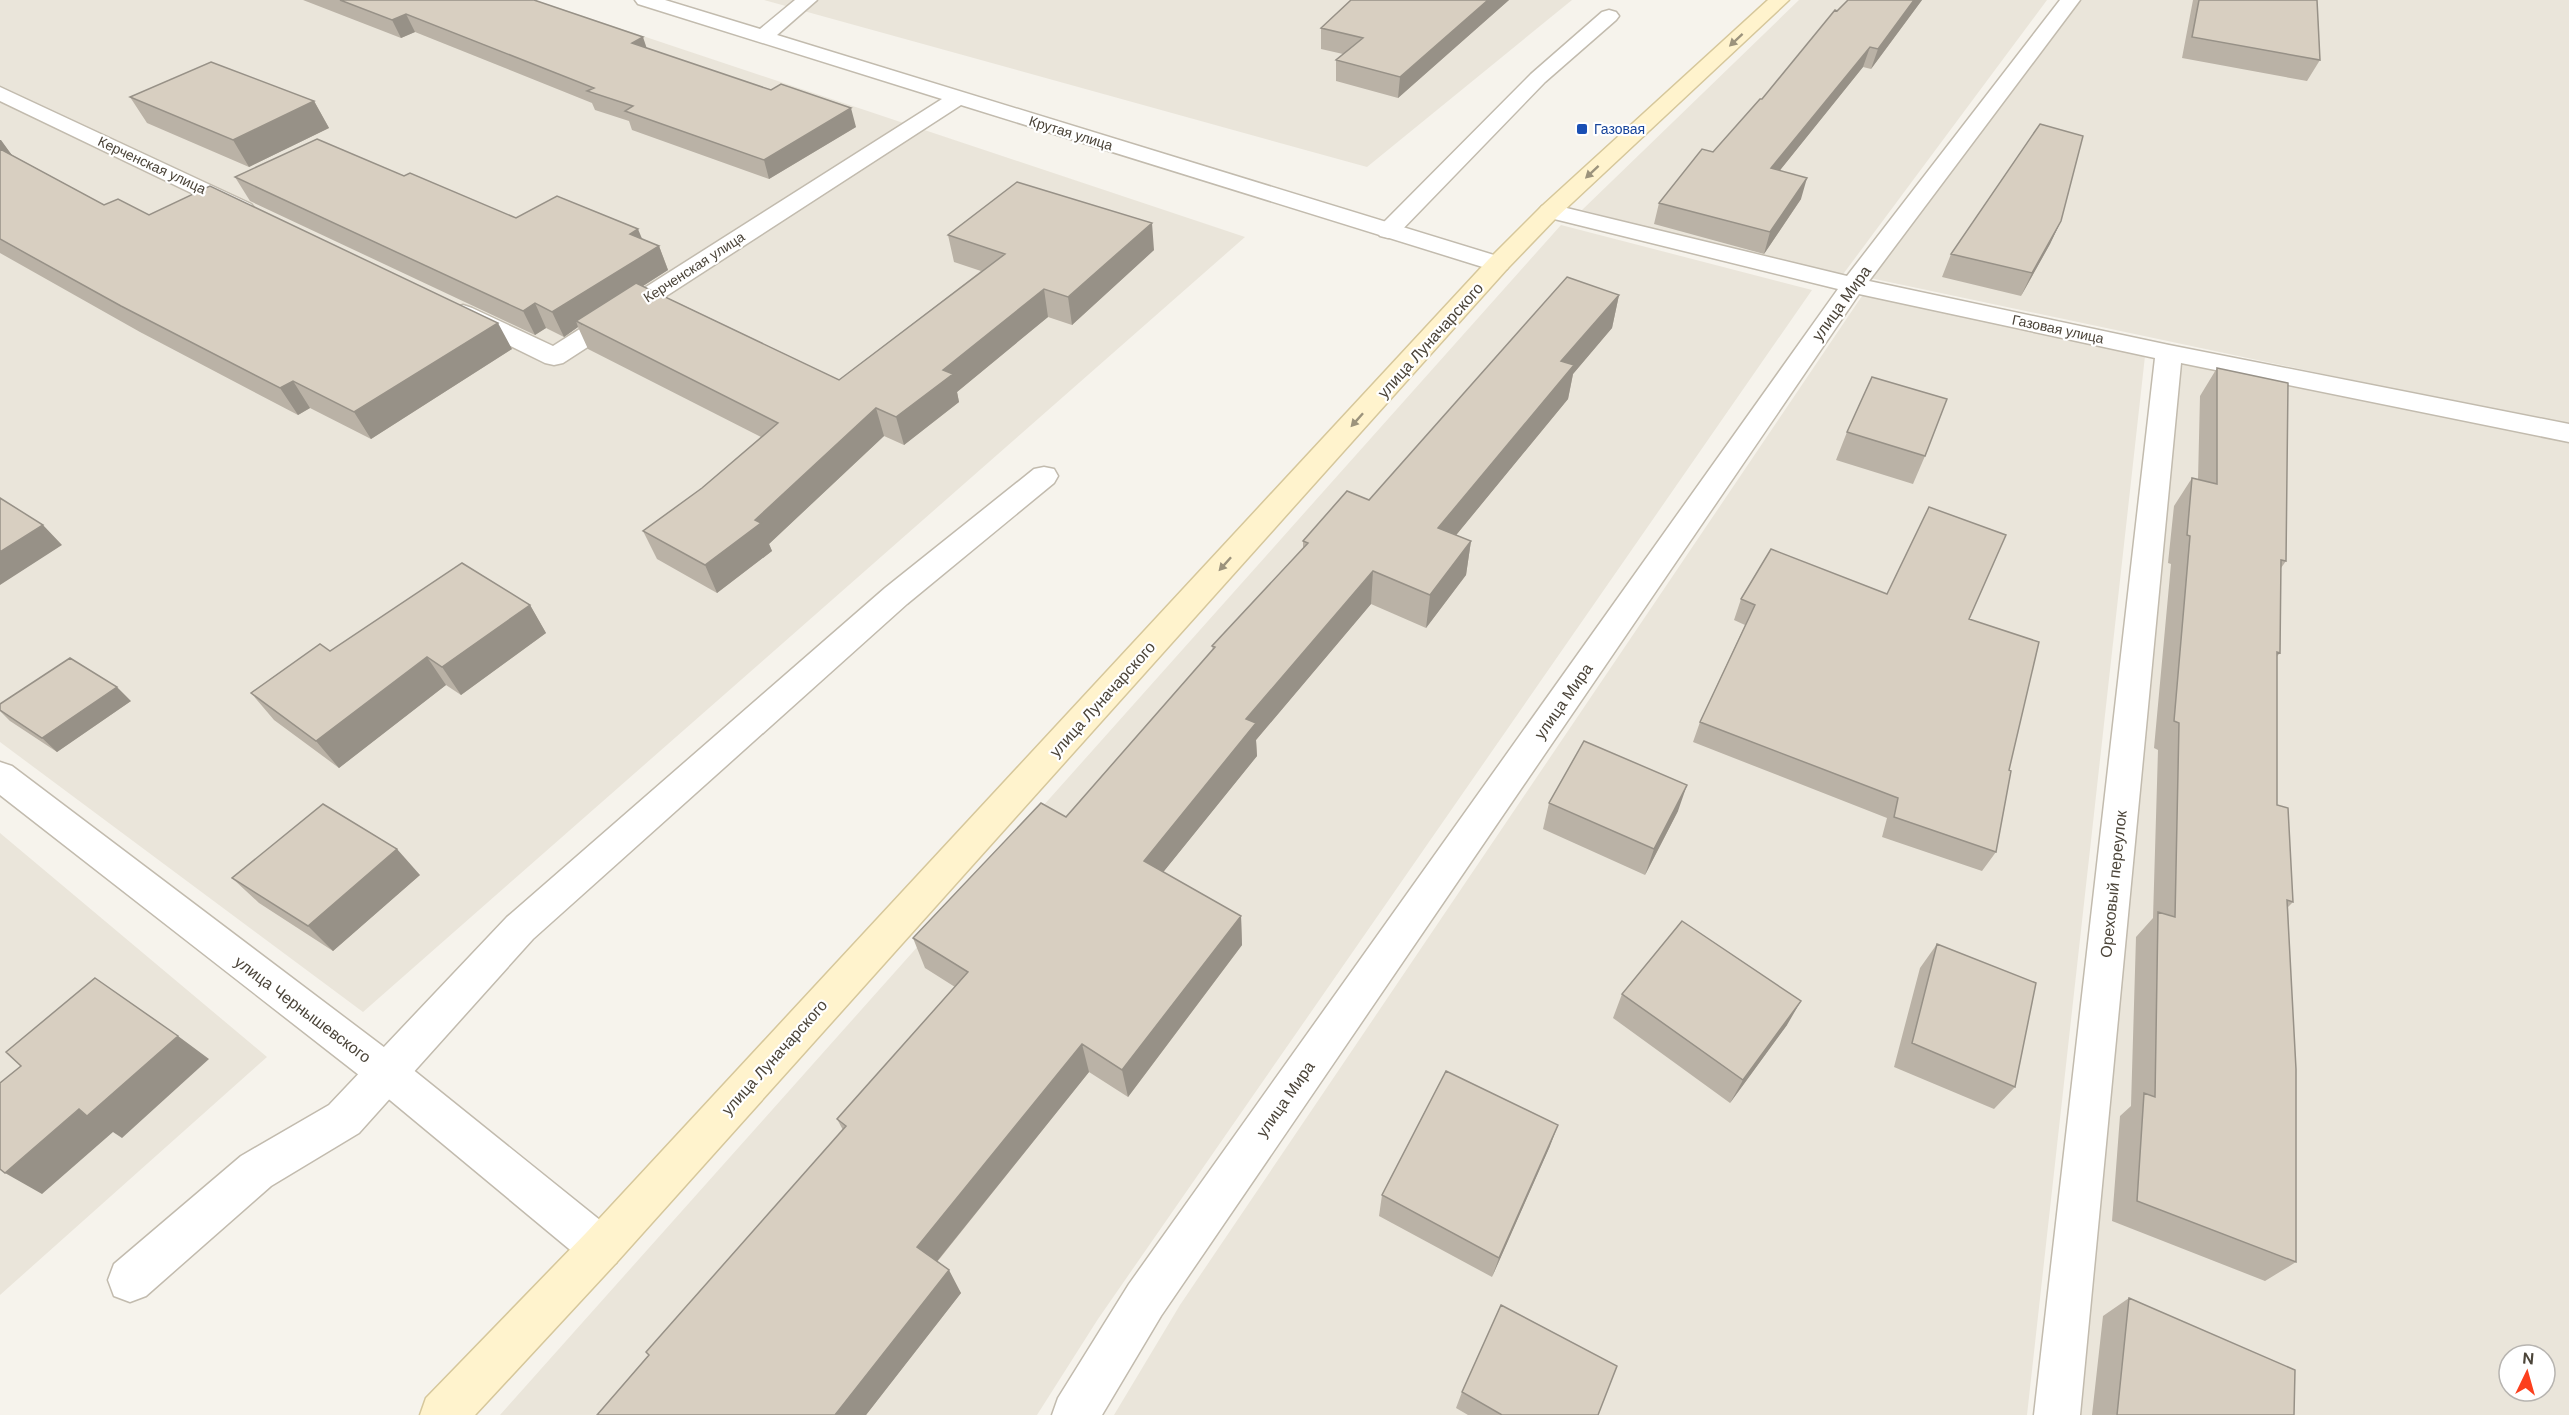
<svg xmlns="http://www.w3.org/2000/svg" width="2569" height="1415" font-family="'DM Sans',sans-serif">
<rect width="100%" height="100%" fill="#f6f3ec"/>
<path fill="#eae5da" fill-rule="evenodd" d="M 0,0 L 535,0 L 1245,237 L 363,1012 L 0,742 Z
M 764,0 L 1572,0 L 1367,167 Z
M 1799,0 L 2047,0 L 1841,277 L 1582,210 Z
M 2077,0 L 2569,0 L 2569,426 L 1870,278 Z
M 1561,225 L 1812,290 L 1098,1319 L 1037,1415 L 500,1415 Z
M 1864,293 L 2145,356 L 2027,1415 L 1114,1415 L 1180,1305 Z
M 2178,359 L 2569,442 L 2569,1415 L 2073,1415 ZM 2509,1355 L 2545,1355 L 2545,1391 L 2509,1391 Z
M 0,833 L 267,1057 L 0,1295 Z"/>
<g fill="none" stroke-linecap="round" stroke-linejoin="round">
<defs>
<path id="lane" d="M 1609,10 L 1616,12 L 1619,16 L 1616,20 L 1545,82 L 1396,236 L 1388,238 L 1380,236 L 1376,231 L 1380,226 L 1531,74 L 1602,12 Z
M 1044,467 L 1054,469 L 1058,476 L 1054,483 L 907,604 L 533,939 L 359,1133 L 271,1186 L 146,1296 L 130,1302 L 114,1296 L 108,1280 L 114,1264 L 241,1156 L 329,1105 L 507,917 L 885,588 L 1034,469 Z"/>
<path id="street" d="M 635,0 L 665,0 L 760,29 L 795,0 L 817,0 L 777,35 L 1507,259 L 1510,264 L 1507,269 L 1498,271 L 1489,269 L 961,105 L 563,363 L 554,365 L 545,363 L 454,318 L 450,313 L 454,308 L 463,305 L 472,308 L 553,346 L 942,99 L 638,4 Z
M 2060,0 L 2080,0 L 1869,281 L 2169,345 L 2569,424 L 2569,442 L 2181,363 L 2080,1415 L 2034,1415 L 2155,358 L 1859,294 L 1161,1316 L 1102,1415 L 1052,1415 L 1058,1398 L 1129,1284 L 1838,289 L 1542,216 L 1538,211 L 1542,206 L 1550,204 L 1847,276 Z
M 0,87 L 251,204 L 255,209 L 251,214 L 243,216 L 235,214 L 0,101 Z
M 0,762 L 12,766 L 401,1060 L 616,1233 L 623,1248 L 616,1263 L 601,1270 L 586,1263 L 373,1086 L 0,795 Z"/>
<path id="secondary" d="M 1768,0 L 1789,0 L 1558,216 L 1507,269 L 616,1263 L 475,1415 L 420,1415 L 426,1398 L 586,1233 L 1489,259 L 1542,206 Z"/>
</defs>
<use href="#lane" stroke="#c2bbae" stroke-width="3"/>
<use href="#street" stroke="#c2bbae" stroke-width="3"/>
<use href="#secondary" stroke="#d6c79b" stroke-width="3"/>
<use href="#lane" fill="#fff" fill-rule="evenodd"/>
<use href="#street" fill="#fff" fill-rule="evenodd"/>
<use href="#secondary" fill="#fff3cd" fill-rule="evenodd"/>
</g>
<path fill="#bab2a6" d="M 303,0 L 534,0 L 647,48 L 856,127 L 769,179 L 632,130 L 629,121 L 595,110 L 592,103 L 415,32 L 401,38 Z
M 1351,0 L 1509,0 L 1398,98 L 1336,81 L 1336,60 L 1343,54 L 1321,49 L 1321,28 Z
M 1922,0 L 1871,69 L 1863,67 L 1780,170 L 1801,199 L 1764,254 L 1654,224 L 1659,203 L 1713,152 L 1762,99 L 1837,11 Z
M 2193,0 L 2317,0 L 2320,60 L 2307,81 L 2182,58 Z
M 130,97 L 314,101 L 329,128 L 249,167 L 147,123 Z
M 0,140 L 12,155 L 104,205 L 149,215 L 512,349 L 371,439 L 310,408 L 298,415 L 140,332 L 0,253 Z
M 404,176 L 516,218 L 642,239 L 659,246 L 668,270 L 643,286 L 839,380 L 981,271 L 954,262 L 948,235 L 1154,250 L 1072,325 L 1048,317 L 957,392 L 959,402 L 904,445 L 884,436 L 769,544 L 772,551 L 717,593 L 657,559 L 643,531 L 702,488 L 761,437 L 588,349 L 578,327 L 564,337 L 546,328 L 535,335 L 250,201 L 235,177 Z
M 2061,221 L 2050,244 L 2021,296 L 1942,277 L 1951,254 Z
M 1619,295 L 1612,328 L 1573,374 L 1568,399 L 1456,535 L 1471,541 L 1466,575 L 1426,628 L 1371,604 L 1256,740 L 1257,756 L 1163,872 L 1241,916 L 1242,945 L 1128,1097 L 1089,1072 L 937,1262 L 961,1293 L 866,1415 L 597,1415 L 843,1130 L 837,1119 L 955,987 L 925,968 L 913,938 L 1066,817 L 1213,650 L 1212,646 L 1303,549 L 1303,541 L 1369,500 Z
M 2217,368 L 2286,561 L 2281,568 L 2280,653 L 2277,656 L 2277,805 L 2293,902 L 2288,907 L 2296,1262 L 2265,1281 L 2112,1221 L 2120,1116 L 2131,1106 L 2136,937 L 2153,918 L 2158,750 L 2154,748 L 2171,564 L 2168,563 L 2174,506 L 2192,478 L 2198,480 L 2200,396 Z
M 1847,432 L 1925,456 L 1913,484 L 1836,460 Z
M 1887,594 L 1969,619 L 2009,770 L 1996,852 L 1982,871 L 1882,837 L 1887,818 L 1693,742 L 1700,722 L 1745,625 L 1734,620 L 1741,599 Z
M 530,605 L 546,633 L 461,695 L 446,685 L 339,768 L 274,720 L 251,693 L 330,651 Z
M 131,701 L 57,752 L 10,721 L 0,711 L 0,704 Z
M 1549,803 L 1678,811 L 1645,875 L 1543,829 Z
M 420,875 L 333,951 L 259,903 L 232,878 Z
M 1937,944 L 2015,1087 L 1994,1109 L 1894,1067 L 1920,968 Z
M 1622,994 L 1787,1025 L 1730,1103 L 1613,1018 Z
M 1550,1146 L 1492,1277 L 1379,1216 L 1382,1195 Z
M 2129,1298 L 2294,1415 L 2092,1415 L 2103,1316 Z
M 1462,1392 L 1598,1415 L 1468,1415 L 1456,1408 Z"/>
<path fill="#979187" d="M 1488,0 L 1509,0 L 1398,98 L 1400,77 Z
M 1914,0 L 1922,0 L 1871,69 L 1878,49 Z
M 406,14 L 415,32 L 401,38 L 392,20 Z
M 643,37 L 649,55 L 632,43 Z
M 1870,47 L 1863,67 L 1765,189 L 1771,168 Z
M 314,101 L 329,128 L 249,167 L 233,140 Z
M 851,108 L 856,127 L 769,179 L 764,160 Z
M 0,140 L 1,140 L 19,165 L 0,156 Z
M 1807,178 L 1801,199 L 1764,254 L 1770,232 Z
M 2061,221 L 2050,244 L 2021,296 L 2032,273 Z
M 1152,223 L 1154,250 L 1072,325 L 1068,297 Z
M 638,229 L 648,253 L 630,234 Z
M 659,246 L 668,270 L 582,325 L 576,321 L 578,327 L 564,337 L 552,312 Z
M 1044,289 L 1048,317 L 957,392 L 959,402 L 904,445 L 896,417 L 943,370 Z
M 1619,295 L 1612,328 L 1573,374 L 1568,399 L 1434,562 L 1438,528 L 1561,361 Z
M 535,303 L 546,328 L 535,335 L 523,311 Z
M 498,323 L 512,349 L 371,439 L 354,412 Z
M 293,381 L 310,408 L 298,415 L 280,388 Z
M 876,408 L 884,436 L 769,544 L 772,551 L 717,593 L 705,565 Z
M 43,525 L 62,545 L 0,585 L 0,552 Z
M 1471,541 L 1466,575 L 1426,628 L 1430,595 Z
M 1373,571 L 1371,604 L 1256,740 L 1257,756 L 1148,891 L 1144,861 L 1246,719 Z
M 530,605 L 546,633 L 461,695 L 442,667 Z
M 427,657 L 446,685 L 339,768 L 316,741 Z
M 117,687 L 131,701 L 57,752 L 42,738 Z
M 1687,785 L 1678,811 L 1645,875 L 1654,849 Z
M 397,849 L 420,875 L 333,951 L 308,926 Z
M 1241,916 L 1242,945 L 1128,1097 L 1122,1070 Z
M 1801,1001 L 1787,1025 L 1730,1103 L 1743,1080 Z
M 178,1036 L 209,1059 L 122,1138 L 113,1132 L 42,1194 L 5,1173 L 79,1109 Z
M 1082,1044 L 1089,1072 L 930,1270 L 917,1247 Z
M 1558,1125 L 1550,1146 L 1492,1277 L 1499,1258 Z
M 949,1270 L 961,1293 L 866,1415 L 835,1415 Z"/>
<path fill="#d8cfc1" stroke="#979187" stroke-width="1.5" d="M 340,0 L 534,0 L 643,37 L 632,43 L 771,90 L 781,84 L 851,108 L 764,160 L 625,111 L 633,106 L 587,91 L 594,88 L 406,14 L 392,20 Z
M 1351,0 L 1488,0 L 1400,77 L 1336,60 L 1363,38 L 1321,28 Z
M 1848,0 L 1914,0 L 1878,49 L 1870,47 L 1771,168 L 1807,178 L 1770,232 L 1659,203 L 1702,149 L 1713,152 L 1760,99 L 1762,99 L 1835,10 L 1837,11 Z
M 2199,0 L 2317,0 L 2320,60 L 2192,37 Z
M 211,62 L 314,101 L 233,140 L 130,97 Z
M 2040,124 L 2083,136 L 2061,221 L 2032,273 L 1951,254 Z
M 317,139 L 404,176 L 410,173 L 516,218 L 557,196 L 638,229 L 630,234 L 659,246 L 552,312 L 535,303 L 523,311 L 235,177 Z
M 0,149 L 104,205 L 118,199 L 149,215 L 210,186 L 498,323 L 354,412 L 293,381 L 280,388 L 121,306 L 0,239 Z
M 1017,182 L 1152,223 L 1068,297 L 1044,289 L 943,370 L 953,374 L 896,417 L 876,408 L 755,520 L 761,523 L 705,565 L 643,531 L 702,488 L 778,423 L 576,321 L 636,283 L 839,380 L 1005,254 L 948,235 Z
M 1567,277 L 1619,295 L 1561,361 L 1574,365 L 1438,528 L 1471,541 L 1430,595 L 1373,571 L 1246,719 L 1256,723 L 1144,861 L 1241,916 L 1122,1070 L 1082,1044 L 917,1247 L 949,1270 L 835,1415 L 597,1415 L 649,1355 L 646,1352 L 846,1126 L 837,1119 L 968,972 L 913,938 L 1041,803 L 1066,817 L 1215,647 L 1212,646 L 1308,543 L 1303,541 L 1347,491 L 1369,500 Z
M 2217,368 L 2288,383 L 2286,561 L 2281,560 L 2280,653 L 2277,652 L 2277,805 L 2288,808 L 2293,902 L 2287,900 L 2296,1069 L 2296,1262 L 2137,1201 L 2144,1093 L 2155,1097 L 2158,912 L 2175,917 L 2179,723 L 2174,721 L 2190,536 L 2187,535 L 2192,478 L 2217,484 Z
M 1872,377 L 1947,399 L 1925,456 L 1847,432 Z
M 0,498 L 43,525 L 0,552 Z
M 1929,507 L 2006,535 L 1969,619 L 2039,642 L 2009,770 L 2011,771 L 1996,852 L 1894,817 L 1898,798 L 1700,722 L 1755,605 L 1741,599 L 1771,549 L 1887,594 Z
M 462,563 L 530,605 L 442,667 L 427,657 L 316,741 L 251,693 L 320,644 L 330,651 Z
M 70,658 L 117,687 L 42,738 L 0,710 L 0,704 Z
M 1584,741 L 1687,785 L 1654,849 L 1549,803 Z
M 323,804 L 397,849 L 308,926 L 232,878 Z
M 1682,921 L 1801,1001 L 1743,1080 L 1622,994 Z
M 1937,944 L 2036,983 L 2015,1087 L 1912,1043 Z
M 95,978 L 178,1036 L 87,1116 L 79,1109 L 5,1173 L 0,1169 L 0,1083 L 21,1066 L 6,1052 Z
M 1446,1071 L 1558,1125 L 1499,1258 L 1382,1195 Z
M 2129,1298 L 2295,1370 L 2294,1415 L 2117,1415 Z
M 1501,1305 L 1617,1366 L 1598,1415 L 1502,1415 L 1462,1392 Z"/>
<defs><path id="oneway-solid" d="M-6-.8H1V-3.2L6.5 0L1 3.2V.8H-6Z" transform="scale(1.5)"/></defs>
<g fill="#9c937c">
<use href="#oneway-solid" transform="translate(1736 40) rotate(137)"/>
<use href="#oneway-solid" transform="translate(1592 172) rotate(137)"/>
<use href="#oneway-solid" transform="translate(1357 420) rotate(132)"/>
<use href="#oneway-solid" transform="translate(1225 564) rotate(132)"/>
</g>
<rect fill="#1a4fb4" stroke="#fff" stroke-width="2" x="1576" y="123" width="12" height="12" rx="3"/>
<g text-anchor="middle" stroke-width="4.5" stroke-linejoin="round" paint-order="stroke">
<g font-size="14" fill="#164399" stroke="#fff" text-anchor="start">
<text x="1594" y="134">Газовая</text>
</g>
<g font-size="14" fill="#4b4439" stroke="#fff">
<text transform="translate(1071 133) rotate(17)" y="5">Крутая улица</text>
<text transform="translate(152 165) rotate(25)" y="5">Керченская улица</text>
<text transform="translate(694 267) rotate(-33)" y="5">Керченская улица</text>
<text transform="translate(2058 329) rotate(12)" y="5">Газовая улица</text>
</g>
<g font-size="16" fill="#4b4439" stroke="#fff">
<text transform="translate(1841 303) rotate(-54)" y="6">улица Мира</text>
<text transform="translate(1430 340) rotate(-48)" y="6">улица Луначарского</text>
<text transform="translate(1102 699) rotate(-48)" y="6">улица Луначарского</text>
<text transform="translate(1563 701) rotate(-55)" y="6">улица Мира</text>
<text transform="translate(2113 884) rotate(-84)" y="6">Ореховый переулок</text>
<text transform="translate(303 1009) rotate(37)" y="6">улица Чернышевского</text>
<text transform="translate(774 1057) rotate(-48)" y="6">улица Луначарского</text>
<text transform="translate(1285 1099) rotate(-55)" y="6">улица Мира</text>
</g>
</g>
<g transform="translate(2527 1373) rotate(5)"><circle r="28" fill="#ffffff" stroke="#b7b4b0" stroke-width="1.5"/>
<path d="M0-4.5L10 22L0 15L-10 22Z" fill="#fc3f1d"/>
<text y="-9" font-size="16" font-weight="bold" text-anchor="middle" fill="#4b4439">N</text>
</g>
</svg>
